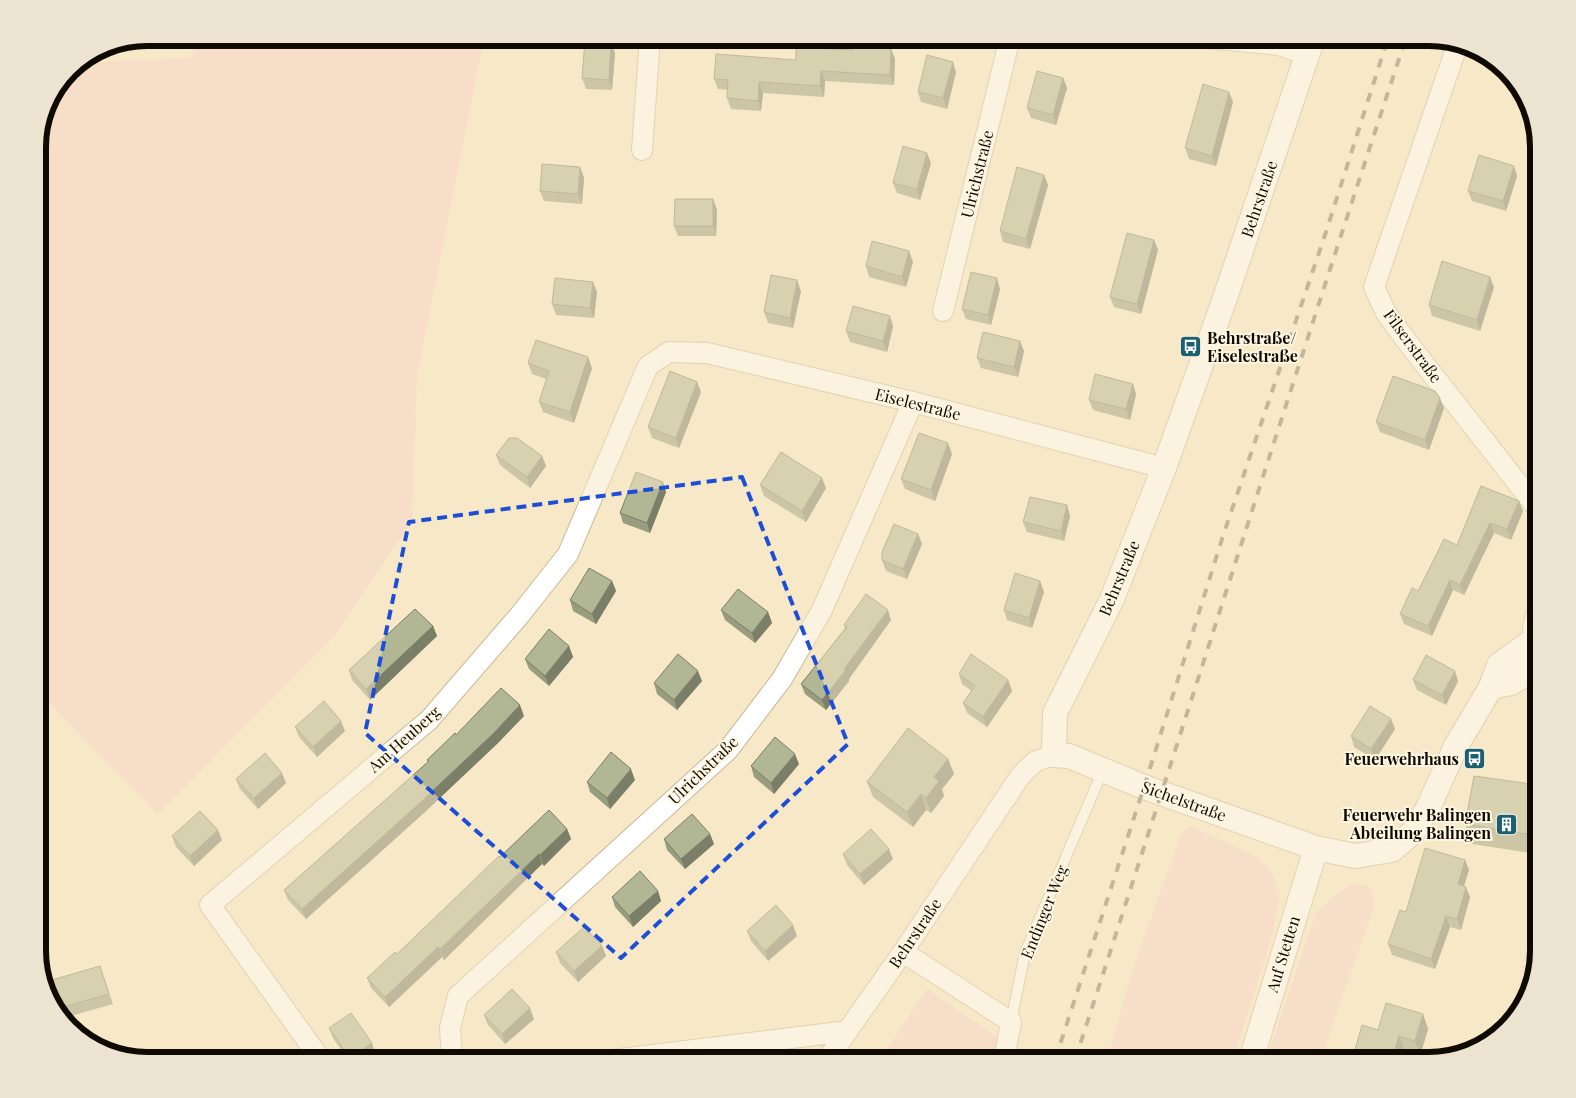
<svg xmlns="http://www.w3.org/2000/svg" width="1576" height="1098" font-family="'Playfair Display',serif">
<rect width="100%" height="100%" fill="#f7e8c7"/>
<path fill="#f6d3ca" d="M 147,38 L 187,38 L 181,46 L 101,49 L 105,46 Z
M 202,38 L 484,38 L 417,376 L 412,521 L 332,639 L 158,814 L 38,692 L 38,140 L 46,105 L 70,69 L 79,63 L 189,58 Z
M 1190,826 L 1256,856 L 1272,873 L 1280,894 L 1274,930 L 1233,1060 L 1107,1060 L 1133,968 L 1181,834 Z
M 1354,883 L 1371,887 L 1374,906 L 1321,1060 L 1266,1060 L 1316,913 L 1336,895 Z
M 927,989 L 1000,1039 L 995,1060 L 880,1060 Z"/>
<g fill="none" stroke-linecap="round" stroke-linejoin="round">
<defs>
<path id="service" d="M 1011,1022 L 1025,953 L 1103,770"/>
<path id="minor" d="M 1208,38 L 1279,45 L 1307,55
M 1457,46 L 1374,287 L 1386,313 L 1408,343 L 1538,509
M 642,150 L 650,38
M 943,311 L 1010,38
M 903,952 L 1011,1022 L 1004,1060
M 321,1060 L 210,905 L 429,720 L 519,616 L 568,554 L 648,366 L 669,352 L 707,353 L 913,402 L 1164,468
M 452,1060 L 450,1028 L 458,996 L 728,750 L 782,679 L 822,610 L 913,402
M 612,1060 L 848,1031
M 827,1060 L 903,952 L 1021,775 L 1036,761 L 1054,755"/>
<path id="tertiary" d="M 1313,38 L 1225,298 L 1164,468 L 1112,599 L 1055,713 L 1054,755 L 1069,756 L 1144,787 L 1316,848 L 1355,856 L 1392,850 L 1413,832 L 1428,808 L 1456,746 L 1491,687 L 1499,665 L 1537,638
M 1538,616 L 1535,627 L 1538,642
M 1491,687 L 1511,683 L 1538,667
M 1251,1060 L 1316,848"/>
</defs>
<use href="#service" stroke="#c7b998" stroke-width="12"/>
<use href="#minor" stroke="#c7b998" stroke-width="22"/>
<use href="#tertiary" stroke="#c7b998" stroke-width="26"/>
<use href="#service" stroke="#fff" stroke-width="10"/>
<use href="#minor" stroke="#fff" stroke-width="20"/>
<use href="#tertiary" stroke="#fff" stroke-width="24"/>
<path stroke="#847a65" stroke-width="4" stroke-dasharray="9 9" stroke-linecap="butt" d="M 1055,1060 L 1144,787 L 1223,536 L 1325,235 L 1388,38
M 1075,1060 C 1186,720 1293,378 1406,38"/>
</g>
<path fill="#989d7f" d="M 611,42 L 615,53 L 612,90 L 586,89 L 582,78 Z
M 891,49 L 895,59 L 894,85 L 825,81 L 824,97 L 763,93 L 761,111 L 731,109 L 727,98 L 728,90 L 718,89 L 714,79 L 796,60 L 853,50 Z
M 956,72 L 947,109 L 921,102 L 918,92 Z
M 1063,78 L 1067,88 L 1056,125 L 1031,118 L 1027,108 Z
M 1509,78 L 1523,93 L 1513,90 L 1509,80 Z
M 1233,102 L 1216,166 L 1189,159 L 1185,148 Z
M 931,163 L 920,200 L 897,193 L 893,183 Z
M 580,167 L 584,178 L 582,204 L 544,201 L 540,191 Z
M 1044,175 L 1048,185 L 1030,249 L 1003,242 L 1000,231 Z
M 1517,176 L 1506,211 L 1472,201 L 1468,191 Z
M 713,199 L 717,210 L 716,236 L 678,236 L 674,226 Z
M 1154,240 L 1158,250 L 1141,314 L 1114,307 L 1110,297 Z
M 913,262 L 906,287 L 869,277 L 866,266 Z
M 593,282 L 597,292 L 594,318 L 556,315 L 552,304 Z
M 1494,287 L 1480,331 L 1432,316 L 1429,305 Z
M 1000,289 L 991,325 L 966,319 L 962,309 Z
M 801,291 L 793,328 L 768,323 L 764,312 Z
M 893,326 L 887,352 L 850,342 L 846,331 Z
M 1024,351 L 1018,377 L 981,368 L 977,358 Z
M 528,363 L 592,368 L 574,423 L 543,412 L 539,402 L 546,379 L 532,374 Z
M 701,392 L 679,448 L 652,438 L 648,427 Z
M 1136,394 L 1130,420 L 1093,410 L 1089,400 Z
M 1444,408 L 1429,450 L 1380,432 L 1376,422 Z
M 952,454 L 935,501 L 905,489 L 901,479 Z
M 496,455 L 542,456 L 546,466 L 530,488 L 500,465 Z
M 663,482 L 666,492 L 650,533 L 623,523 L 620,513 Z
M 760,485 L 826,488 L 806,522 L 764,496 Z
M 1481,486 L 1523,511 L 1511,540 L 1494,533 L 1464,595 L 1453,590 L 1432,636 L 1404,624 L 1400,614 L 1418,591 L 1457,545 Z
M 1067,505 L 1070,516 L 1064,541 L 1027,532 L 1023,522 Z
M 918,534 L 922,544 L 907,579 L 886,571 L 882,560 Z
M 612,581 L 616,591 L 596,624 L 573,611 L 570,600 Z
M 1040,581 L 1044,592 L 1032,628 L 1007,620 L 1004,610 Z
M 721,610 L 768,612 L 772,623 L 755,643 L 725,620 Z
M 891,620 L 849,679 L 849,681 L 826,710 L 805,694 L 801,684 L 845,628 L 844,625 Z
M 433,626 L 437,636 L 370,700 L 352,680 L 349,670 Z
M 569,646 L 573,657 L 549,686 L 529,669 L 525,659 Z
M 959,674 L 1008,680 L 1012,691 L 987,727 L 967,713 L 963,703 L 972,691 L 962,684 Z
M 1413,680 L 1458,681 L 1446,705 L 1417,690 Z
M 702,681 L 677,710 L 657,694 L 654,683 Z
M 524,716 L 498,743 L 426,811 L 306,919 L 288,900 L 284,890 L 428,762 L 427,760 L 456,735 Z
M 1391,719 L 1395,729 L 1375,760 L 1354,747 L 1351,736 Z
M 295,727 L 345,731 L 317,757 L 299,737 Z
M 948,759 L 954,774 L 942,789 L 944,796 L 931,813 L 926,810 L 913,827 L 873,797 L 867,782 Z
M 799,764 L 774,794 L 754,777 L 751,766 Z
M 236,779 L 286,783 L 258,809 L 240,789 Z
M 635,780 L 610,809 L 590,792 L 587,782 Z
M 1538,785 L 1538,854 L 1472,844 L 1465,824 Z
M 567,829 L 571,839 L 544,866 L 542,864 L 444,960 L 442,957 L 389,1007 L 371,988 L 367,978 L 397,954 L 500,857 Z
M 710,834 L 714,844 L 685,869 L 667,850 L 664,839 Z
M 172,836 L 222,840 L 194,866 L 176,847 Z
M 843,854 L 893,859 L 864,885 L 847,865 Z
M 1465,860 L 1469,870 L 1464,886 L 1470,897 L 1461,930 L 1450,927 L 1435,969 L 1392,955 L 1388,944 L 1406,912 Z
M 658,891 L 661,901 L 633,927 L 615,907 L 612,897 Z
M 747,931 L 797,936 L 768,961 L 751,941 Z
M 602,946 L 606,956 L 578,982 L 560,963 L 556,952 Z
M 100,966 L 113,1004 L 64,1018 L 52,1006 Z
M 1423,1014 L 1428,1029 L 1420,1056 L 1405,1051 L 1402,1060 L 1352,1060 L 1378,1030 Z
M 484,1015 L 534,1019 L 505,1044 L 488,1025 Z
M 329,1028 L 375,1053 L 365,1060 L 348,1060 L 333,1038 Z"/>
<path fill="#7c7f68" d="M 611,42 L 615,53 L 612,90 L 609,80 Z
M 891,49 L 895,59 L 894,85 L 890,75 Z
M 953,62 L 956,72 L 947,109 L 943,98 Z
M 821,71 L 825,81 L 824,97 L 820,86 Z
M 1063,78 L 1067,88 L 1056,125 L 1053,115 Z
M 759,82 L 763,93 L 761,111 L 758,101 Z
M 1229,92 L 1233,102 L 1216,166 L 1212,156 Z
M 927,153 L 931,163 L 920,200 L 917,189 Z
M 1514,166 L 1517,176 L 1506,211 L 1503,201 Z
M 580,167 L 584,178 L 582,204 L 578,194 Z
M 1044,175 L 1048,185 L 1030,249 L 1026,239 Z
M 713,199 L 717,210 L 716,236 L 713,226 Z
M 1154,240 L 1158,250 L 1141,314 L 1137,304 Z
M 909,251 L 913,262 L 906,287 L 902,277 Z
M 1490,277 L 1494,287 L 1480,331 L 1477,320 Z
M 997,278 L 1000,289 L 991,325 L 988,315 Z
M 797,280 L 801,291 L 793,328 L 790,318 Z
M 593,282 L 597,292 L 594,318 L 590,308 Z
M 890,316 L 893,326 L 887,352 L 883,341 Z
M 1020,341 L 1024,351 L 1018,377 L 1014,367 Z
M 588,357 L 592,368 L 574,423 L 570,412 Z
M 697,382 L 701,392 L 679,448 L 676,438 Z
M 1133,384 L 1136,394 L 1130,420 L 1126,409 Z
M 1440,398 L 1444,408 L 1429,450 L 1425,440 Z
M 948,443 L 952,454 L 935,501 L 931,490 Z
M 542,456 L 546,466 L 530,488 L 527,477 Z
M 822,478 L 826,488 L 806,522 L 802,511 Z
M 663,482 L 666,492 L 650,533 L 647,523 Z
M 1519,501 L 1523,511 L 1511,540 L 1507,529 Z
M 1067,505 L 1070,516 L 1064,541 L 1061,531 Z
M 1490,523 L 1494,533 L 1464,595 L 1460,585 Z
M 918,534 L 922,544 L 907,579 L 903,569 Z
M 1450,580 L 1453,590 L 1432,636 L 1428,626 Z
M 612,581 L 616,591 L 596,624 L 592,614 Z
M 1040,581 L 1044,592 L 1032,628 L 1029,618 Z
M 888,610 L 891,620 L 849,679 L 849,681 L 826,710 L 822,700 Z
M 768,612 L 772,623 L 755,643 L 752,633 Z
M 433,626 L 437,636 L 370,700 L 366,689 Z
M 569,646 L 573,657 L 549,686 L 545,676 Z
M 698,671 L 702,681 L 677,710 L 674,700 Z
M 1455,671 L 1458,681 L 1446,705 L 1442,695 Z
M 1008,680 L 1012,691 L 987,727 L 983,717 Z
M 520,705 L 524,716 L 498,743 L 426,811 L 306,919 L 302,909 Z
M 1391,719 L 1395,729 L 1375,760 L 1371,749 Z
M 341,721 L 345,731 L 317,757 L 313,747 Z
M 795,754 L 799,764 L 774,794 L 771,783 Z
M 948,759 L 954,774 L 942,789 L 944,796 L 931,813 L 926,798 L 934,777 Z
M 631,769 L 635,780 L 610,809 L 607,798 Z
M 282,773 L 286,783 L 258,809 L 254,798 Z
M 921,794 L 926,810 L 913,827 L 907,812 Z
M 567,829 L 571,839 L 544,866 L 540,855 Z
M 218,830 L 222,840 L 194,866 L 190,856 Z
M 710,834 L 714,844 L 685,869 L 681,859 Z
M 889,849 L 893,859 L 864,885 L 860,874 Z
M 539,854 L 542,864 L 444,960 L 440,949 Z
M 1465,860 L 1469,870 L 1461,895 L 1458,884 Z
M 1466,887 L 1470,897 L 1461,930 L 1457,919 Z
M 658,891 L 661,901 L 633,927 L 629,916 Z
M 1446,916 L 1450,927 L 1435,969 L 1431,959 Z
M 793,925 L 797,936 L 768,961 L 765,951 Z
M 602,946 L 606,956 L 578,982 L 574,971 Z
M 438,947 L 442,957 L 389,1007 L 385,997 Z
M 530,1008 L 534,1019 L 505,1044 L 502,1034 Z
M 1423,1014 L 1428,1029 L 1420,1056 L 1415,1041 Z
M 1399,1036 L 1405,1051 L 1402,1060 L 1392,1060 Z
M 372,1043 L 375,1053 L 365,1060 L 351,1060 L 350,1058 Z"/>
<path fill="#b1b694" stroke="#7c7f68" d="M 585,40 L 611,42 L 609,80 L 582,78 Z
M 853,46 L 891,49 L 890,75 L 821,71 L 820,86 L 759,82 L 758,101 L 727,98 L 728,80 L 714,79 L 716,54 L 796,60 L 796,47 L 853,50 Z
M 927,55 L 953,62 L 943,98 L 918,92 Z
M 1037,71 L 1063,78 L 1053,115 L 1027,108 Z
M 1203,84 L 1229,92 L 1212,156 L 1185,148 Z
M 903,146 L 927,153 L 917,189 L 893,183 Z
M 1479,155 L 1514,166 L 1503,201 L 1468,191 Z
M 542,164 L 580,167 L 578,194 L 540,191 Z
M 1017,167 L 1044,175 L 1026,239 L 1000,231 Z
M 675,199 L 713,199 L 713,226 L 674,226 Z
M 1127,233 L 1154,240 L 1137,304 L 1110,297 Z
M 872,241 L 909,251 L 902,277 L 866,266 Z
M 1442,261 L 1490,277 L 1477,320 L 1429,305 Z
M 971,272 L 997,278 L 988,315 L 962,309 Z
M 771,275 L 797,280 L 790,318 L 764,312 Z
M 555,278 L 593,282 L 590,308 L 552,304 Z
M 853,306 L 890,316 L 883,341 L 846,331 Z
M 983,332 L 1020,341 L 1014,367 L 977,358 Z
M 536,340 L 588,357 L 570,412 L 539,402 L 549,371 L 528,363 Z
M 670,371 L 697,382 L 676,438 L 648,427 Z
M 1095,374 L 1133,384 L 1126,409 L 1089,400 Z
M 1393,376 L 1435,391 L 1440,398 L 1425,440 L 1376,422 Z
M 919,433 L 948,443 L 931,490 L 901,479 Z
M 509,438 L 517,438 L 542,456 L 527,477 L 496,455 Z
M 781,452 L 822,478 L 802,511 L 760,485 Z
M 636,472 L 663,482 L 647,523 L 620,513 Z
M 1481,486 L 1519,501 L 1507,529 L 1490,523 L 1460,585 L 1450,580 L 1428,626 L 1400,614 L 1412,588 L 1418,591 L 1444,539 L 1457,545 Z
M 1030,497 L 1067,505 L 1061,531 L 1023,522 Z
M 894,524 L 918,534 L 903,569 L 882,560 L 882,552 Z
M 589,568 L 612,581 L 592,614 L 570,600 Z
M 1015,573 L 1040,581 L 1029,618 L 1004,610 Z
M 738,589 L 768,612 L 752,633 L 721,610 Z
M 866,594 L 888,610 L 844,669 L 846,670 L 822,700 L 801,684 L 847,627 L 844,625 Z
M 415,609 L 433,626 L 366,689 L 349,670 Z
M 549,629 L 569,646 L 545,676 L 525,659 Z
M 678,654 L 698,671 L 674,700 L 654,683 Z
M 971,654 L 1008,680 L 983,717 L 963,703 L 975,686 L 959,674 Z
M 1426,655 L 1455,671 L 1442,695 L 1413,680 Z
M 501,688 L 520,705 L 494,733 L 422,801 L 302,909 L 284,890 L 429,761 L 427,760 L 455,733 L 456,735 Z
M 324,701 L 341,721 L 313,747 L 295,727 Z
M 1370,706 L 1391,719 L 1371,749 L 1351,736 Z
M 908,728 L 948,759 L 934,777 L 939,781 L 926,798 L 921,794 L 907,812 L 867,782 Z
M 775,737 L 795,754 L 771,783 L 751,766 Z
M 611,752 L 631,769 L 607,798 L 587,782 Z
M 265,753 L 282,773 L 254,798 L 236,779 Z
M 1474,776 L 1538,785 L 1538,836 L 1465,824 Z
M 549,810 L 567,829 L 540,855 L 539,854 L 440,949 L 438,947 L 385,997 L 367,978 L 395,952 L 397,954 L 499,856 L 500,857 Z
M 200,811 L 218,830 L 190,856 L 172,836 Z
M 692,814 L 710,834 L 681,859 L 664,839 Z
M 871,829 L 889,849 L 860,874 L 843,854 Z
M 1425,848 L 1465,860 L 1458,884 L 1466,887 L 1457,919 L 1446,916 L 1431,959 L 1388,944 L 1400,910 L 1406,912 Z
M 640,871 L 658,891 L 629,916 L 612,897 Z
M 776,905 L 793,925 L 765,951 L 747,931 Z
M 584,927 L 602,946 L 574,971 L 556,952 Z
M 100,966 L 109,994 L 56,1009 L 52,1006 L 45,982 Z
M 512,989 L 530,1008 L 502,1034 L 484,1015 Z
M 1386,1003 L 1423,1014 L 1415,1041 L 1399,1036 L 1392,1060 L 1352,1060 L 1362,1025 L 1378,1030 Z
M 351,1013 L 372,1043 L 350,1058 L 329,1028 Z
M 730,1057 L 735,1060 L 728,1060 Z
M 643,1058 L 674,1058 L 678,1060 L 641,1060 Z"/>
<path d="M0 0H1576V1098H0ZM 742,477 L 848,744 L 621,958 L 365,733 L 409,522 Z" fill="#f7e8c7" fill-opacity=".55" fill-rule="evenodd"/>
<path fill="none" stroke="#1d4ed8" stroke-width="4" stroke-dasharray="10 6" stroke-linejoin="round" d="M 742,477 L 848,744 L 621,958 L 365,733 L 409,522 Z"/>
<defs>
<symbol id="bus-square" viewBox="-11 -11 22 22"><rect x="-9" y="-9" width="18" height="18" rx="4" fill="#1b6072" stroke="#fff6e2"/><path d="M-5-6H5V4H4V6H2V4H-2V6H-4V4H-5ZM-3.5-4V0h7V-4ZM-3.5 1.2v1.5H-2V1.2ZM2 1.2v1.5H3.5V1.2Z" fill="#fff"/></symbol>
<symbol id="building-square" viewBox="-11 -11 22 22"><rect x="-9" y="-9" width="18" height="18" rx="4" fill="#1b6072" stroke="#fff6e2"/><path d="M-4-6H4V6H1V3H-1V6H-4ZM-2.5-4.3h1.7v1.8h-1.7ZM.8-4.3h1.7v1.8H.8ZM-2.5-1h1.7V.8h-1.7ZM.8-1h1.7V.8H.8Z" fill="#fff"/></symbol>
</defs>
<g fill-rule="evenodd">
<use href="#bus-square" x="1178" y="334" width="25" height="25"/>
<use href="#bus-square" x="1462" y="746" width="25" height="25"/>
<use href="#building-square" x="1494" y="812" width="25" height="25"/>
</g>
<g text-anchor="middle" stroke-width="4" stroke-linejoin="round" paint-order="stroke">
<g font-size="16" fill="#0f0b02" stroke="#fff6e2">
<text transform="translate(977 174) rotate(-76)" y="6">Ulrichstraße</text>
<text transform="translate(1259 199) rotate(-71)" y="6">Behrstraße</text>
<text transform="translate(1413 346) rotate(54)" y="6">Filserstraße</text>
<text transform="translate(918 404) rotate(14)" y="6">Eiselestraße</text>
<text transform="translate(1119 578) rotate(-67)" y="6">Behrstraße</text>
<text transform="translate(404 739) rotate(-42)" y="6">Am Heuberg</text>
<text transform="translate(703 770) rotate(-44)" y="6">Ulrichstraße</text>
<text transform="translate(1184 801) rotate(20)" y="6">Sichelstraße</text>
<text transform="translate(1044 912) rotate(-68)" y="6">Endinger Weg</text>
<text transform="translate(915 933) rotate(-56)" y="6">Behrstraße</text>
<text transform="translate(1283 954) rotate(-73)" y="6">Auf Stetten</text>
</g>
<g font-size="16" font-weight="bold" fill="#0f0b02" stroke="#fff6e2" text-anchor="end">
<text x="1207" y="344" text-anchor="start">Behrstraße/<tspan x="1207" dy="18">Eiselestraße</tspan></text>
<text x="1459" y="765">Feuerwehrhaus</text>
<text x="1491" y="821">Feuerwehr Balingen<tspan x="1491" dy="18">Abteilung Balingen</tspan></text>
</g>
</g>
<path d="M0 0H1576V1098H0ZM147 46H1429A101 101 0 0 1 1530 147V951A101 101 0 0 1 1429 1052H147A101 101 0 0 1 46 951V147A101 101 0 0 1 147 46Z" fill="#ece3d0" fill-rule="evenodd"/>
<path fill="none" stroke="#0f0b02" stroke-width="6" d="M147 46H1429A101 101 0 0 1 1530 147V951A101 101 0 0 1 1429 1052H147A101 101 0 0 1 46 951V147A101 101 0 0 1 147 46Z"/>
</svg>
